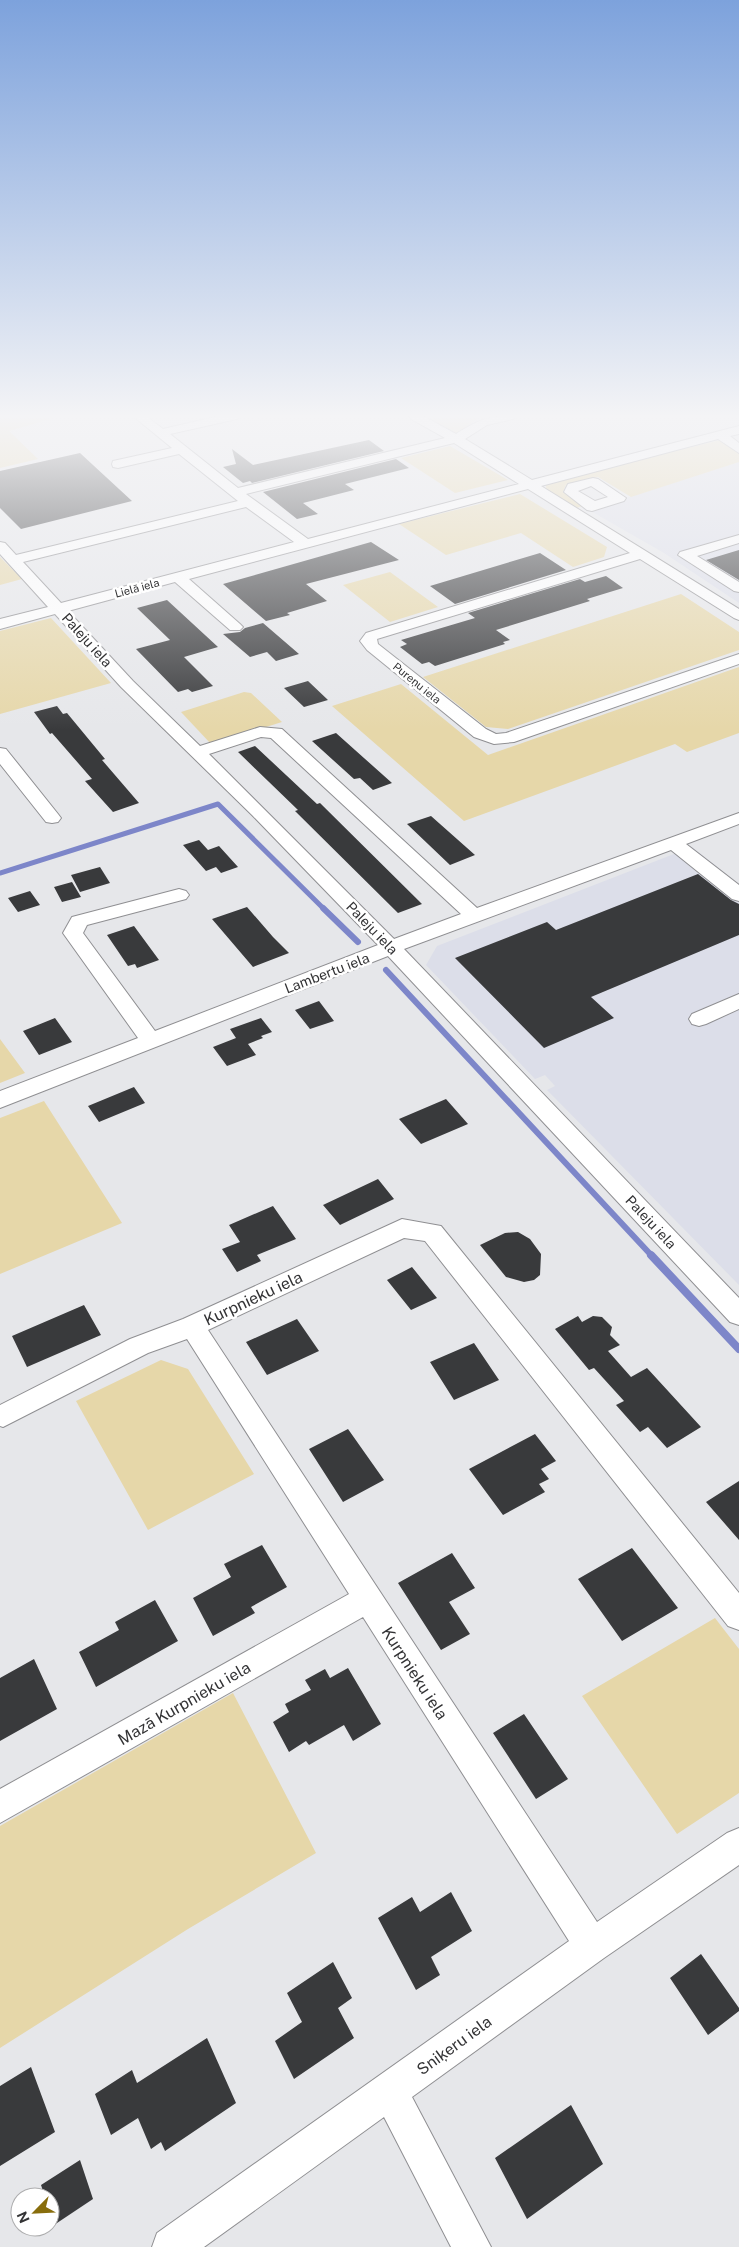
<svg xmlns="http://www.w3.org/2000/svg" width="739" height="2247" font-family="'Public Sans',sans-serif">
<rect width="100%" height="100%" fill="#e6e7ea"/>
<path fill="#dcdee9" d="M 739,462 L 739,603 L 664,553 L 589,510 Z
M 692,847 L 739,884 L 739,1285 L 547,1090 L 555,1086 L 545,1075 L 535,1079 L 426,965 L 437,946 Z"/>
<path fill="#e6d7a9" d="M 0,416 L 53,416 L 54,418 L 9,431 L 38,459 L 0,468 Z
M 426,416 L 491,416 L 477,419 L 457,434 Z
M 720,440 L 739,454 L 739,462 L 631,497 L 598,477 L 566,485 L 563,492 L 585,505 L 577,508 L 546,489 L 546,484 L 550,482 Z
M 450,446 L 508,480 L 455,493 L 401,458 Z
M 520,494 L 607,547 L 604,557 L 573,567 L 521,533 L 446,555 L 399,524 Z
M 0,557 L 22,579 L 0,585 Z
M 390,572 L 438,607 L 390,622 L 343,585 Z
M 681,594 L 739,632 L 739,650 L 508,729 L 486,727 L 423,677 Z
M 51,618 L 111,683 L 0,714 L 0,631 Z
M 739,667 L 739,733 L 687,752 L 675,744 L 464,821 L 332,706 L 401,684 L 488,755 Z
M 244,692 L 251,693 L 282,722 L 211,744 L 181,712 Z
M 0,1039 L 25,1073 L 0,1083 Z
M 44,1101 L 122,1223 L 0,1274 L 0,1118 Z
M 161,1360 L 188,1369 L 254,1474 L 148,1530 L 76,1401 Z
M 715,1618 L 739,1649 L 739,1793 L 677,1834 L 582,1696 Z
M 233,1693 L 316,1853 L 188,1929 L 0,2048 L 0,1826 Z"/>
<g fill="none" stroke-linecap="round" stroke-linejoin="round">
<path stroke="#7d86c9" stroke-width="5" d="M 0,873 L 218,804 L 324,909"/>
<path stroke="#7d86c9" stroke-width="6" d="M 323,908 L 358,942
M 386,970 L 652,1256"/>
<path stroke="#7d86c9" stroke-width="8" d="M 651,1255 L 739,1349"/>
</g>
<path fill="#393a3c" d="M 369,440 L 384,451 L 252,483 L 250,481 L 243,483 L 223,467 L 236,464 L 232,449 L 253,465 Z
M 80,453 L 132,501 L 21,529 L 0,508 L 0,471 Z
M 396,459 L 409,468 L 345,484 L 354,490 L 303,503 L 318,514 L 297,519 L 263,492 Z
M 371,542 L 399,560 L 306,584 L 327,601 L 287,613 L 290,615 L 266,621 L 223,584 Z
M 739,550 L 739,580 L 706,560 Z
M 540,553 L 566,570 L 455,604 L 430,586 Z
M 606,576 L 623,588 L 587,599 L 590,601 L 496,630 L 510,640 L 503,642 L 505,644 L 435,666 L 429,662 L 422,664 L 400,647 L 407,644 L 401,640 L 475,618 L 468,613 L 580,579 L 585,582 Z
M 167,600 L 218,647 L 184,657 L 213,686 L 192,692 L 188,689 L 178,692 L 136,649 L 170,640 L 137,608 Z
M 263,623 L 299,654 L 276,661 L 267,652 L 250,657 L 223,634 L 240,632 L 245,628 Z
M 308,681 L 328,700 L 304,707 L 284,688 Z
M 57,706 L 63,714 L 67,713 L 105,759 L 102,760 L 139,803 L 113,812 L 85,781 L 92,779 L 52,733 L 50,734 L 34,712 Z
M 336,733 L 355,750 L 392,783 L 373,790 L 360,778 L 354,779 L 312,741 Z
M 255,746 L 317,804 L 320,803 L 422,904 L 398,913 L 295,811 L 298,810 L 238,752 Z
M 431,816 L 475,855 L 450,865 L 407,824 Z
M 199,840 L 208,850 L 219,846 L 238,867 L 221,873 L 216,867 L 206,871 L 183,845 Z
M 100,867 L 110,883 L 80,892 L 71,875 Z
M 698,874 L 731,900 L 739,904 L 739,935 L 591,997 L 614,1018 L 544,1048 L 455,958 L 547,922 L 556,930 Z
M 72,882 L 81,897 L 62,902 L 54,887 Z
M 30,891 L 40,905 L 18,912 L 8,898 Z
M 247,907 L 273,937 L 289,953 L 253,967 L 212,919 Z
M 134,926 L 159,960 L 137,968 L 135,964 L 128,966 L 107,935 Z
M 319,1001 L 334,1021 L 310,1029 L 295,1010 Z
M 55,1018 L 72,1042 L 39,1055 L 23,1031 Z
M 261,1018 L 272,1032 L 261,1036 L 263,1038 L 248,1044 L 256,1055 L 227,1066 L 213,1047 L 236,1038 L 230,1029 Z
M 134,1087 L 145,1103 L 99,1122 L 88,1106 Z
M 446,1099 L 468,1124 L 421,1144 L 399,1119 Z
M 378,1179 L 394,1199 L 340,1225 L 323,1205 Z
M 273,1206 L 296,1239 L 257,1255 L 261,1261 L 237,1272 L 222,1249 L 240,1242 L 229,1225 Z
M 518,1232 L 530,1239 L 541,1254 L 540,1275 L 534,1280 L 524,1282 L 506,1277 L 480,1245 L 505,1233 Z
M 412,1267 L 437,1298 L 411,1310 L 387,1280 Z
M 84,1305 L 101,1335 L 27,1367 L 12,1336 Z
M 578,1316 L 582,1322 L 593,1316 L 602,1317 L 612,1327 L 610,1335 L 620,1345 L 608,1351 L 631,1377 L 647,1368 L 701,1427 L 667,1448 L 648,1427 L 640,1432 L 616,1405 L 624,1401 L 594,1368 L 589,1370 L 555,1329 Z
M 297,1319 L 319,1351 L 267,1375 L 246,1342 Z
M 474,1343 L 499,1380 L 454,1400 L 430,1362 Z
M 348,1429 L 384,1480 L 343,1502 L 309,1449 Z
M 535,1434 L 556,1461 L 541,1469 L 549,1479 L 539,1484 L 545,1492 L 503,1515 L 469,1469 Z
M 739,1481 L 739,1540 L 706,1502 Z
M 262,1545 L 287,1587 L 251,1607 L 255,1613 L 213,1636 L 193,1598 L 231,1577 L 224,1564 Z
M 632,1548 L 678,1608 L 622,1641 L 578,1579 Z
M 452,1553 L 475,1588 L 449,1602 L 470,1634 L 441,1650 L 398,1583 Z
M 155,1600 L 178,1641 L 96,1687 L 79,1652 L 119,1630 L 115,1622 Z
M 34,1659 L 57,1709 L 0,1741 L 0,1678 Z
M 348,1668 L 381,1724 L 353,1741 L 344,1725 L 309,1745 L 306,1741 L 289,1752 L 273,1722 L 289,1712 L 285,1704 L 311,1690 L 305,1680 L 325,1669 L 330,1678 Z
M 524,1714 L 568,1779 L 536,1799 L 493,1733 Z
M 451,1892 L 472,1931 L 431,1957 L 440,1975 L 416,1990 L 378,1918 L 412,1897 L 420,1912 Z
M 701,1954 L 739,2008 L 739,2011 L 708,2035 L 670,1978 Z
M 333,1962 L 352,1998 L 338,2008 L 354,2038 L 294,2079 L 275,2041 L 302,2022 L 287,1993 Z
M 207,2038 L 236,2103 L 165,2151 L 161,2142 L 151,2149 L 138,2118 L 111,2135 L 95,2094 L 132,2070 L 137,2083 Z
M 31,2067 L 55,2132 L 0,2166 L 0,2086 Z
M 571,2105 L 603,2164 L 527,2219 L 495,2158 Z
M 80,2160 L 93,2199 L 54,2225 L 50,2213 L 50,2197 L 45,2197 L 41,2185 Z"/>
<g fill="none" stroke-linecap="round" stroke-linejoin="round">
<defs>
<path id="minor" d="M 133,416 L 146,416 L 163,429 L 219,416 L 239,416 L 237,419 L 170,434 L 238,488 L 445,438 L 411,419 L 409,416 L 423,416 L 456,434 C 478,420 488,416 515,416 L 513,419 L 487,425 L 465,439 L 532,480 L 739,426 L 739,434 L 730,436 L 739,443 L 739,453 L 718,439 L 541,486 L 739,609 L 739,620 L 734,618 L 640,559 L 377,639 L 378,644 L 486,729 L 496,734 L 506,733 L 739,654 L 739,664 L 514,742 L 494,744 L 474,737 L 367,650 L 360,641 L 366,633 L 630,553 L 528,489 L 189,579 L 240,624 L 243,627 L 240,630 L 230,630 L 175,582 L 68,611 L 133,681 L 200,746 L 260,727 L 282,729 L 477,908 L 739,813 L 739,824 L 686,844 L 739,885 L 739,901 L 732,899 L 671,850 L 404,949 L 739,1298 L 739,1325 L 730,1322 L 388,956 L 0,1108 L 0,1091 L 138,1038 L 63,933 L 72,917 L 179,889 L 186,891 L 189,895 L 186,899 L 87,925 L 83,933 L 155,1031 L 378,945 L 252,815 L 121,687 L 55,614 L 0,629 L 0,619 L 48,607 L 0,554 L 0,542 L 5,543 L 16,555 L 238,501 L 179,454 L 118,468 L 113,467 L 112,464 L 113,461 L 172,448 ZM 454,443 L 519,484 L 308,539 L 246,494 ZM 246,507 L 294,542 L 61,603 L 23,562 ZM 261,737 L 271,738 L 461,914 L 394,939 L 209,754 Z
M 593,478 L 598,479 L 626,498 L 624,501 L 592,511 L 587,510 L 564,492 L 568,484 ZM 591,486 L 608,497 L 595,501 L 578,491 Z
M 739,535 L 739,543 L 697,556 L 739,582 L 739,592 L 734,591 L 678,555 L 680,552 Z
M 0,748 L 6,749 L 58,814 L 61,818 L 58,822 L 52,823 L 46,822 L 0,764 Z
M 739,994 L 739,1009 L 706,1024 L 699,1026 L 692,1024 L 689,1019 L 692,1014 Z
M 402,1219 L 441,1226 L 739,1593 L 739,1630 L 728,1626 L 425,1241 L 404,1238 L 208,1330 L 597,1922 L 727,1833 L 739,1828 L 739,1865 L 604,1958 L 412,2097 L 491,2247 L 451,2247 L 384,2117 L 204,2247 L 152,2247 L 157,2233 L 569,1941 L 363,1617 L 0,1823 L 0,1789 L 349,1594 L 187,1339 L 148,1353 L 3,1427 L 0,1426 L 0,1405 L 130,1339 L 183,1319 Z"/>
</defs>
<use href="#minor" stroke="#8f8f92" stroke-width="2"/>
<use href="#minor" fill="#fff" fill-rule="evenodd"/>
</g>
<linearGradient id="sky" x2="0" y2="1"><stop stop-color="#7da2dc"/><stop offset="0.57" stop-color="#f4f4f6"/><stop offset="1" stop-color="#f4f4f6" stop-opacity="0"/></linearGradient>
<rect width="739" height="730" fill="url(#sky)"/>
<g text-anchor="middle" stroke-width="5" stroke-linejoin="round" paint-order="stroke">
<g font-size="11" fill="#333335" stroke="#fff">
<text transform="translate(137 588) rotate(-15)" y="4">Lielā iela</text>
<text transform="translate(417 683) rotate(39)" y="4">Pureņu iela</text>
</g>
<g font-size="14" fill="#333335" stroke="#fff">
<text transform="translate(87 640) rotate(48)" y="5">Paleju iela</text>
<text transform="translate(372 928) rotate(46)" y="5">Paleju iela</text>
<text transform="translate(327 973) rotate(-21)" y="5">Lambertu iela</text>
<text transform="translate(651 1222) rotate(47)" y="5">Paleju iela</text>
</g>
<g font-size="16" fill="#333335" stroke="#fff">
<text transform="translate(253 1298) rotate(-25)" y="6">Kurpnieku iela</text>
<text transform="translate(415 1673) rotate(57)" y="6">Kurpnieku iela</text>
<text transform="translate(184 1703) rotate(-30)" y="6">Mazā Kurpnieku iela</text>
<text transform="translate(454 2045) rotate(-36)" y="6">Sniķeru iela</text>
</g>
</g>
<g transform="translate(35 2212) rotate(246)"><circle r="24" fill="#ffffff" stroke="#adadae"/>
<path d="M0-4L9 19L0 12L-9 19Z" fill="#886d0c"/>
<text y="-8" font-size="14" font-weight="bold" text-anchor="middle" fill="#333335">N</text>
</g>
</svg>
